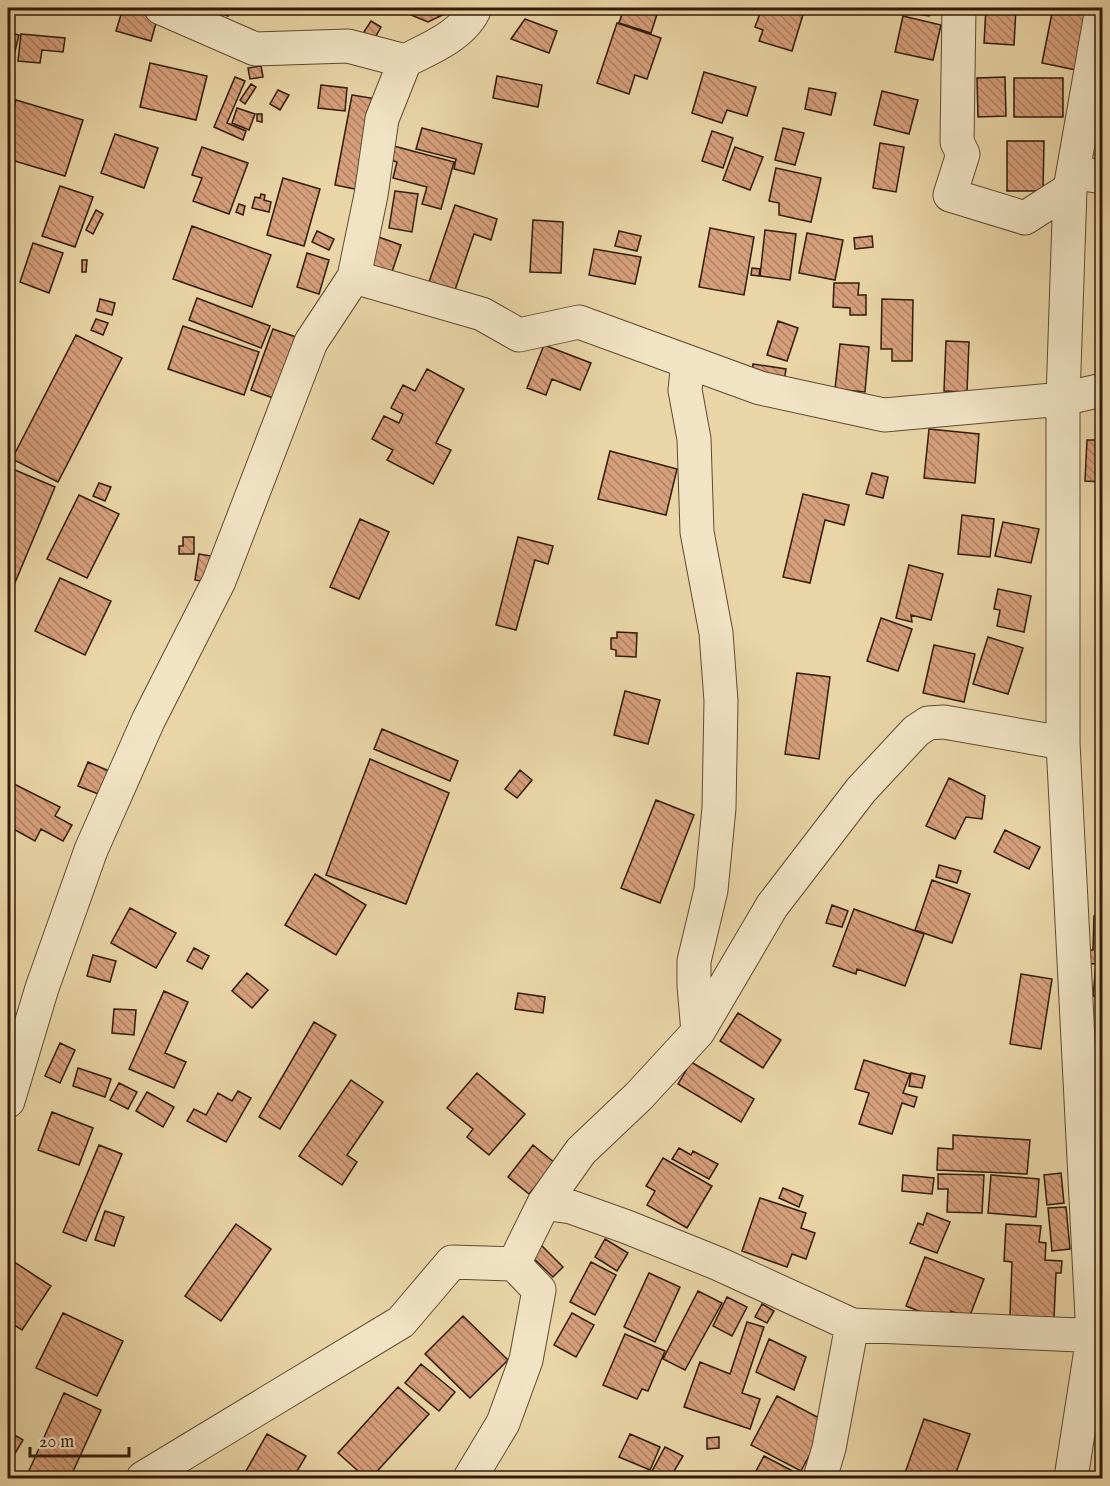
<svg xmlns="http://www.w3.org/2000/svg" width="1110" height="1486" font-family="'IM FELL English',serif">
<defs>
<pattern id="building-back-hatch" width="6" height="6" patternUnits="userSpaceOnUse" patternTransform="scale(1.5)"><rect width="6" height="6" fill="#d69f7b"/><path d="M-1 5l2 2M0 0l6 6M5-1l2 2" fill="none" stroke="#ae8163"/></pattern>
</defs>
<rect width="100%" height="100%" fill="#e9d5a6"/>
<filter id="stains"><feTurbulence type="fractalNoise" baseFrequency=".00333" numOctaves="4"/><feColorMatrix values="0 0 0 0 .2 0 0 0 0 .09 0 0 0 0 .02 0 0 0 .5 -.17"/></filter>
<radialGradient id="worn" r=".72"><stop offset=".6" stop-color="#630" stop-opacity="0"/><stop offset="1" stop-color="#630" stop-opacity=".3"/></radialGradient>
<path fill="url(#building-back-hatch)" stroke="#311b0a" stroke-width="1.5" d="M 123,8 L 158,16 L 151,41 L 116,31 Z
M 207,8 L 232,8 L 228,16 Z
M 400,8 L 457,8 L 428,22 L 399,10 Z
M 624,8 L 659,8 L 651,33 L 619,23 Z
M 762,8 L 805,8 L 792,51 L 759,41 L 763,30 L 755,27 Z
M 892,8 L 931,8 L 929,16 L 891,10 Z
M 986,8 L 1016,8 L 1014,45 L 984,43 Z
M 1053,8 L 1092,13 L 1081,71 L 1042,63 Z
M 903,16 L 941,25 L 933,60 L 895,52 Z
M 525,19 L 557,31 L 549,53 L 511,39 Z
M 371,21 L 381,27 L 371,45 L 360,38 Z
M 617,23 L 661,38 L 647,79 L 635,75 L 629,94 L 597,83 Z
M 8,32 L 19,35 L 13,59 L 8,58 Z
M 21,34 L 65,38 L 63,52 L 42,50 L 40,63 L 18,61 Z
M 150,63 L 207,76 L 196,120 L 140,107 Z
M 261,66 L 263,77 L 250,79 L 248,68 Z
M 704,72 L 756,87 L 747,116 L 727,110 L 722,123 L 692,113 Z
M 497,76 L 542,85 L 538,107 L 493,98 Z
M 235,77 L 245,81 L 227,123 L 246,131 L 243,140 L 214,127 Z
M 1005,77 L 1006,116 L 978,117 L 977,78 Z
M 1014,78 L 1063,78 L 1063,117 L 1014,117 Z
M 251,84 L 256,87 L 245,104 L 240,100 Z
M 321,85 L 347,88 L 345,111 L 318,108 Z
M 809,88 L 836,93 L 831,115 L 805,109 Z
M 278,90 L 289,95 L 280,110 L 270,104 Z
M 882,91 L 918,100 L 909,134 L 874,125 Z
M 352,95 L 377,99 L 360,190 L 335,185 Z
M 16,100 L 83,120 L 65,176 L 8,159 L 8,128 Z
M 237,108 L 255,114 L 249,130 L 232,123 Z
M 257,114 L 262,114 L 262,122 L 257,121 Z
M 422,128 L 482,144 L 474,174 L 454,169 L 456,159 L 416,149 Z
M 783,128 L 804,133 L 795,165 L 775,160 Z
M 712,131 L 733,138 L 723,168 L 702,161 Z
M 115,134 L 158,148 L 144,188 L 101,173 Z
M 1007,141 L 1044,141 L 1043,191 L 1007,191 Z
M 880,143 L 904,147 L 896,192 L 873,188 Z
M 390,145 L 454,162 L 441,209 L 422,204 L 427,187 L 393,178 L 397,162 L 387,159 Z
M 202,147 L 248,163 L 229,214 L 193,201 L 202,178 L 192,175 Z
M 735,147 L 763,157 L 750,190 L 723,180 Z
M 776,168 L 821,178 L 811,222 L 779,215 L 779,203 L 769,201 Z
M 283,178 L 320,189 L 304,246 L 267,235 Z
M 60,186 L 93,197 L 75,247 L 42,236 Z
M 395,191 L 418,194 L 412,232 L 389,228 Z
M 261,194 L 265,195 L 264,200 L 271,202 L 269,212 L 252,208 L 255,197 L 260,198 Z
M 239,204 L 245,206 L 243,215 L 236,212 Z
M 455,205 L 497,219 L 491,240 L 474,234 L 454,293 L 428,285 Z
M 96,210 L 103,214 L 93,234 L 86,230 Z
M 533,220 L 563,222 L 561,273 L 530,272 Z
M 192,226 L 271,255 L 252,307 L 173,279 Z
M 710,228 L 754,237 L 744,295 L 699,287 Z
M 765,230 L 796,234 L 790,280 L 760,276 Z
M 317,231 L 334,239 L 329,250 L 312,242 Z
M 619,231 L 641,236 L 637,251 L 615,246 Z
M 807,233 L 843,240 L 835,280 L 799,273 Z
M 373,235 L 401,245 L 388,284 L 365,276 Z
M 872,236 L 873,247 L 855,249 L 854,238 Z
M 33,243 L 63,253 L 49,293 L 20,282 Z
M 594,249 L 641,257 L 635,284 L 589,275 Z
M 307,253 L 329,260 L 319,294 L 297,287 Z
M 82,260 L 87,260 L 86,272 L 82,272 Z
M 752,268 L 760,269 L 759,276 L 751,275 Z
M 834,283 L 859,283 L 858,295 L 866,295 L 866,315 L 850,315 L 850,308 L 833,307 Z
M 197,298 L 270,326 L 261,348 L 189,320 Z
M 100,299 L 115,303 L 112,315 L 97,311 Z
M 882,299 L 913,300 L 912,361 L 892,361 L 892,349 L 881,349 Z
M 96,319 L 108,323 L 103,335 L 91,330 Z
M 778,321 L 798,328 L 787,361 L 767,355 Z
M 183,326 L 259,352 L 244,395 L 168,369 Z
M 273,329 L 299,338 L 276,399 L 251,390 Z
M 76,335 L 122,358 L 58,482 L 12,459 Z
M 946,341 L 969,342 L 967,392 L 944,391 Z
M 840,344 L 869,347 L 865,392 L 835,389 Z
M 544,345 L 591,363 L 580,390 L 552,379 L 546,395 L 527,388 Z
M 753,364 L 786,369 L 784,382 L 751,377 Z
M 427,369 L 464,389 L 436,443 L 451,450 L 433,484 L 387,460 L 393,450 L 372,439 L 384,416 L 399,423 L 403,414 L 391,408 L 403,385 L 415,391 Z
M 929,429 L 979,434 L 975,483 L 924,478 Z
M 1087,440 L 1102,440 L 1102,482 L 1085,481 Z
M 610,451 L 677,469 L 666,515 L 598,499 Z
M 8,467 L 55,487 L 9,597 L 8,596 Z
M 872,473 L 888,477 L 883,498 L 866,494 Z
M 99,483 L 111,487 L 105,501 L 93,496 Z
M 803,494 L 849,505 L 844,525 L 825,520 L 810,583 L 783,577 Z
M 79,495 L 119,514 L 87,578 L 47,559 Z
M 962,515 L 994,519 L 990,557 L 958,554 Z
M 360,519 L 389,532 L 359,599 L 330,587 Z
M 1003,522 L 1039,529 L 1031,563 L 995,556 Z
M 183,537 L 194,537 L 194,554 L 179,554 L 179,546 L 183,546 Z
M 518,537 L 553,546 L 548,564 L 535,560 L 516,630 L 496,625 Z
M 199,554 L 217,557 L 213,583 L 195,580 Z
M 909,565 L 943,574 L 931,620 L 911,615 L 912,622 L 896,618 Z
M 60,578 L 111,601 L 85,655 L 35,631 Z
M 998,589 L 1031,596 L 1024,632 L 997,626 L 1000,610 L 994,609 Z
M 881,618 L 912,629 L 898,671 L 867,661 Z
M 617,632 L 637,633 L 636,657 L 616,656 L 616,650 L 611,649 L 611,638 L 617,638 Z
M 988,637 L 1023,648 L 1008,694 L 973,684 Z
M 934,645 L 975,654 L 964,702 L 923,693 Z
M 797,673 L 830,677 L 819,759 L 785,754 Z
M 625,691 L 660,700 L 648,744 L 614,735 Z
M 382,729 L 458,761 L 450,781 L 374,749 Z
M 370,759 L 449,793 L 406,904 L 326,875 Z
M 88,762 L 116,774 L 106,797 L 78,786 Z
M 520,770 L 532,780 L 517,798 L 505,789 Z
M 949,778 L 985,796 L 982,819 L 966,817 L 955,839 L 926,826 Z
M 14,784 L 60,807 L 55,816 L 72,825 L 63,841 L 41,829 L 35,841 L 8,826 L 8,795 Z
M 656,800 L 694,815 L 660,903 L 621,888 Z
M 1005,830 L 1040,847 L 1029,869 L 994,852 Z
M 939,865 L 961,871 L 957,883 L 936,877 Z
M 315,874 L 366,905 L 336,955 L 285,925 Z
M 932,880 L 970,894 L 952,943 L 915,930 Z
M 832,905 L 848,911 L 842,927 L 826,923 Z
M 130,908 L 176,933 L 156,968 L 111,943 Z
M 854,909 L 924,934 L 905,986 L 857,969 L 856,974 L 833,966 Z
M 1094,916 L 1102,917 L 1102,997 L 1093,996 L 1096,964 L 1082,963 L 1083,950 L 1093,950 Z
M 194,948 L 209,956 L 202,969 L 187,961 Z
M 93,955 L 116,961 L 110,982 L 87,976 Z
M 247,973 L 268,990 L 252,1008 L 232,991 Z
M 1021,974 L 1052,979 L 1041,1049 L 1010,1044 Z
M 164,991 L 188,1002 L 165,1053 L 186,1062 L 174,1088 L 129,1069 Z
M 518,993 L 545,997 L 543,1013 L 515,1009 Z
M 114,1009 L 136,1010 L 134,1035 L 112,1033 Z
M 738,1013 L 781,1040 L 763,1068 L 720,1041 Z
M 314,1022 L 336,1035 L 280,1129 L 259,1117 Z
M 60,1043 L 75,1050 L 60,1083 L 45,1076 Z
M 864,1060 L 910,1074 L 903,1093 L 917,1097 L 914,1107 L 902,1103 L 892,1134 L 859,1124 L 869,1093 L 855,1089 Z
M 691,1062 L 754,1099 L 741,1122 L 678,1084 Z
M 78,1068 L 111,1079 L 105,1097 L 73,1086 Z
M 477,1073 L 525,1114 L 489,1155 L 467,1137 L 473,1129 L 447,1108 Z
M 911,1073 L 925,1076 L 922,1088 L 909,1086 Z
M 351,1080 L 383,1102 L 347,1155 L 357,1162 L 342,1185 L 299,1156 Z
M 119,1083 L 137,1092 L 128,1109 L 110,1100 Z
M 238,1091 L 251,1098 L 226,1142 L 187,1121 L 194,1109 L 206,1115 L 218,1093 L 232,1101 Z
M 147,1092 L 174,1107 L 163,1127 L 136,1111 Z
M 52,1112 L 93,1128 L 79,1165 L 38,1150 Z
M 953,1135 L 1030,1140 L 1027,1174 L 937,1170 L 938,1148 L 953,1149 Z
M 99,1145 L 122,1154 L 86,1241 L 63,1232 Z
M 533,1145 L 555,1163 L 529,1194 L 508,1177 Z
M 679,1148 L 691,1155 L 693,1151 L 718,1164 L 709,1179 L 672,1159 Z
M 663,1158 L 712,1186 L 687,1228 L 647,1205 L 655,1191 L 646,1186 Z
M 1061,1173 L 1064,1203 L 1047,1205 L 1044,1175 Z
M 938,1174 L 984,1175 L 982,1213 L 947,1212 L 948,1189 L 938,1189 Z
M 903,1175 L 934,1178 L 932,1194 L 902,1191 Z
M 991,1175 L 1039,1179 L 1036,1217 L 988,1213 Z
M 783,1188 L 803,1196 L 799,1207 L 779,1198 Z
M 760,1198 L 806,1213 L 801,1228 L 815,1233 L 806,1259 L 792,1254 L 787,1267 L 742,1251 Z
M 1066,1207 L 1070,1249 L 1052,1251 L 1048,1208 Z
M 105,1211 L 124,1217 L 114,1246 L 95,1240 Z
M 927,1213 L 950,1222 L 937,1253 L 910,1243 L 918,1223 L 923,1225 Z
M 236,1224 L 271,1249 L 221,1321 L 185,1296 Z
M 1006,1224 L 1041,1226 L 1039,1242 L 1046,1243 L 1045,1260 L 1062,1261 L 1061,1273 L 1056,1273 L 1054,1318 L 1010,1316 L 1012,1262 L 1004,1261 Z
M 605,1239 L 628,1253 L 617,1271 L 595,1257 Z
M 538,1242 L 563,1267 L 553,1277 L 527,1252 Z
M 925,1257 L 984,1279 L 969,1318 L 951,1311 L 947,1322 L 906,1306 Z
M 8,1258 L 51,1286 L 22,1330 L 8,1321 Z
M 591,1262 L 616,1275 L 595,1315 L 570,1302 Z
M 649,1273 L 680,1287 L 655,1342 L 624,1327 Z
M 698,1291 L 722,1303 L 685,1370 L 663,1359 Z
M 727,1297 L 747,1307 L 732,1336 L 713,1326 Z
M 762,1304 L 774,1311 L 767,1323 L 755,1317 Z
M 63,1313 L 123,1341 L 97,1396 L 36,1368 Z
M 572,1313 L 594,1325 L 576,1357 L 554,1345 Z
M 463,1316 L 508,1360 L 470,1398 L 425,1354 Z
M 747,1322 L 764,1327 L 742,1393 L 760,1399 L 750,1429 L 684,1407 L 700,1362 L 730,1374 Z
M 625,1334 L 665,1351 L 648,1391 L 642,1389 L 637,1399 L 603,1385 Z
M 769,1339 L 806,1357 L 794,1390 L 756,1372 Z
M 421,1364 L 455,1392 L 439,1411 L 405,1383 Z
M 398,1387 L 429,1414 L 371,1478 L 366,1478 L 338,1453 Z
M 64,1393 L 101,1410 L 70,1478 L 35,1478 L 27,1475 Z
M 777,1396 L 827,1422 L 801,1471 L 751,1445 Z
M 924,1419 L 970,1434 L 954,1478 L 919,1478 L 905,1473 Z
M 8,1431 L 23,1440 L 11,1460 L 8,1458 Z
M 267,1434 L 306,1456 L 293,1478 L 242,1478 Z
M 630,1434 L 660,1447 L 650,1470 L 619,1457 Z
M 719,1437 L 719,1448 L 707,1449 L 707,1438 Z
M 665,1447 L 683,1456 L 670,1478 L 657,1478 L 650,1475 Z
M 764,1456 L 806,1478 L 770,1478 L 756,1471 Z"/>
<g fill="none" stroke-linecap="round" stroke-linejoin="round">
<defs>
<path id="minor" d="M 161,8 L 255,49 L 348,46 L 405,61
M 959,8 L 957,142 L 963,154 L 950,195 L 1025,218 L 1070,189
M 1073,172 L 1102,177
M 354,277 L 482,314 L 519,335 L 579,322 L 760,388 L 884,415 L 1063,399 L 1102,390
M 688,362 L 685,390 L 694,439 L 697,532 L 716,633 L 721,701 L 719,808 L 711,890 L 694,961 L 694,986 L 698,1032
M 8,1101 L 42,988 L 91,850 L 148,721 L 219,581 L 311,342 L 354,277 L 371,195 L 382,119 L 405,61 C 430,48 464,35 475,8
M 544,1203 L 571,1207 L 627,1227 L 719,1264 L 852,1325 L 1102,1336
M 143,1478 L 401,1322 L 452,1262 L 514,1264 L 544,1203 L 581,1151 L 639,1096 L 698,1032 L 772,906 L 861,790 L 916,731 L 928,723 L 944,722 L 1063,743
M 470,1478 L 503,1423 L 526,1360 L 539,1290 L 514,1264
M 820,1478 L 829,1448 L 852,1325
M 1071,1478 L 1093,1337 L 1063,743 L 1063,399 L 1070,189 L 1102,8"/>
</defs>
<use href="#minor" stroke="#5f4a31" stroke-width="35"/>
<use href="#minor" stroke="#f1e4c5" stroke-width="33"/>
</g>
<rect width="1110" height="1486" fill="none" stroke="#e9d5a6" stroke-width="30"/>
<rect x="9" y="9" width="1092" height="1468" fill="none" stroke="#311b0a" stroke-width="3"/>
<rect x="15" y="15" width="1080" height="1456" fill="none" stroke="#311b0a" stroke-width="1.5"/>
<path d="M30 1447v9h99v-9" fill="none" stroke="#311b0a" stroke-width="3"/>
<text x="39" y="1447" font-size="18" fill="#311b0a" stroke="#f1e4c5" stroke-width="4.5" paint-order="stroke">20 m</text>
<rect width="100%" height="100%" filter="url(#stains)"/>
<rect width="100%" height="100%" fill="url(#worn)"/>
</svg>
